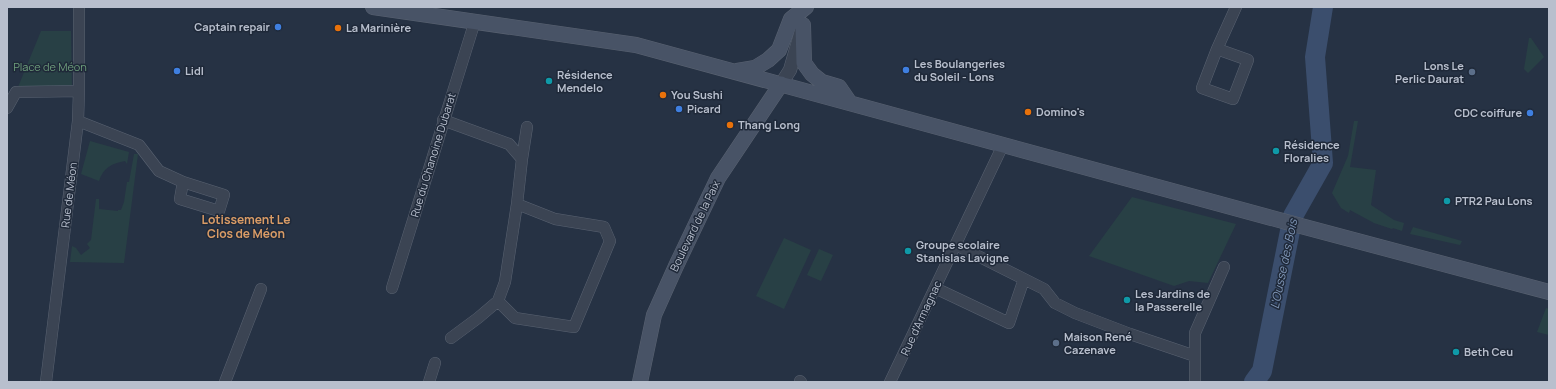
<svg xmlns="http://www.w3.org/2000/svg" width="1556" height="389" font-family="Manrope,sans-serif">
<rect width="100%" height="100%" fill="#263244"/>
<path fill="#284045" d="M 41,31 L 71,31 L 72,90 L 16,92 Z
M 1529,38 L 1531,38 L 1544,57 L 1528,73 L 1524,69 Z
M 1354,121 L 1358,121 L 1350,167 L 1376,170 L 1371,205 L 1394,220 L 1404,223 L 1402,231 L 1393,228 L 1392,229 L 1374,223 L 1350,210 L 1349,213 L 1341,208 L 1332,193 L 1348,156 Z
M 90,141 L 129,152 L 127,164 L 125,161 C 112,163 103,168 99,181 L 81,174 Z
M 134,154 L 138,154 L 124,263 L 70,262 L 72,246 L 76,248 L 81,255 L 90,248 L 87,244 L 91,240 L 96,199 L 99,199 L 99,209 L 118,211 L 118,210 L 121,210 L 124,202 L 127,182 L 129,182 Z
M 1132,197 L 1236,224 L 1208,283 L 1189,281 L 1174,286 L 1089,256 Z
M 1413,227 L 1462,241 L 1460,245 L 1410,234 Z
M 784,238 L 811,250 L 784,309 L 756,296 Z
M 819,249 L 833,255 L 821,281 L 807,275 Z
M 1546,308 L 1549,309 L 1549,335 L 1537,332 Z"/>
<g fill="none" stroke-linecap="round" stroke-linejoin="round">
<path stroke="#3b4e6d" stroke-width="20" d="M 1254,382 L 1262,371 L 1293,216 L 1323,163 L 1315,57 L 1323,7"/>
<defs>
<path id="minor" d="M 1217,49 L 1248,60 L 1233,99 L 1202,88 L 1217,49 L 1236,7
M 7,108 L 16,92 L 79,91
M 443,120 L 509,144 L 522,159 L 517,204 L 505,282 L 498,301 L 478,318 L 451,338
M 78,121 L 139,145 L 159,171 L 183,182 L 224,195 L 219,211 L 180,199 L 183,182
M 522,159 L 527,127
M 956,245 L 1044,289 L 1055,303 L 1075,313 L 1130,334 L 1195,356
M 392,288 L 475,21
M 935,288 L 1009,323 L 1024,279
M 498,301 L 515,318 L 574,327 L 610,241 L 604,227 L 555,219 L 517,204
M 800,381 L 801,382
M 46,382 L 78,121 L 79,91 L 79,7
M 225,382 L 261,289
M 429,382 L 435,363
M 890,382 L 1003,145
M 1195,382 L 1195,333 L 1224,267"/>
<path id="tertiary" d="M 781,84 L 790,70 L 801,32"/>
<path id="secondary" d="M 373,7 L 636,45 L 1301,226 L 1549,292
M 803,25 L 804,63 L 812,74 L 822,82 L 839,87 L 850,103
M 737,71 L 755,68 L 768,60 L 779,50 L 791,19 L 806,7
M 640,382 L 654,315 L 676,266 L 718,178 L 781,84"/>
</defs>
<use href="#minor" stroke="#596271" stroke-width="12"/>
<use href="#tertiary" stroke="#596271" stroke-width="14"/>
<use href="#secondary" stroke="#596271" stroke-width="16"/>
<use href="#minor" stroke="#3b4453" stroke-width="11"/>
<use href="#tertiary" stroke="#3b4453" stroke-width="13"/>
<use href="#secondary" stroke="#485366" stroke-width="15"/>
</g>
<g fill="#3f7fe0" stroke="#1f2939" stroke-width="1.5">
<circle cx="278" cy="27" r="4"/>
<circle cx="906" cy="70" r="4"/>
<circle cx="177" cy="71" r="4"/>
<circle cx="679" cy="109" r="4"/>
<circle cx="1530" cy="113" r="4"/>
</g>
<g fill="#e8710a" stroke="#1f2939" stroke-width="1.5">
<circle cx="338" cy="28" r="4"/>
<circle cx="663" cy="95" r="4"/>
<circle cx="1028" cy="112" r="4"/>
<circle cx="730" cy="125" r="4"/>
</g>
<g fill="#5c6f8a" stroke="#1f2939" stroke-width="1.5">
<circle cx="1472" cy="72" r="4"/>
<circle cx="1056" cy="343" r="4"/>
</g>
<g fill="#0f9aa8" stroke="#1f2939" stroke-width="1.5">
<circle cx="549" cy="81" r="4"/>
<circle cx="1276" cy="151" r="4"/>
<circle cx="1447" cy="201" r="4"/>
<circle cx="908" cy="251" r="4"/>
<circle cx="1127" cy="300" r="4"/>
<circle cx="1456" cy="352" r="4"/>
</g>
<g text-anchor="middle" stroke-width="3" stroke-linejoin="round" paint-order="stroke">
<g font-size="11" font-weight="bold" fill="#b8bfcd" stroke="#1f2939" text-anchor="start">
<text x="270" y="31" text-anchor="end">Captain repair</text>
<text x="346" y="32">La Marinière</text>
<text x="914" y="68">Les Boulangeries<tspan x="914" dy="13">du Soleil - Lons</tspan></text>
<text x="1464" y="70" text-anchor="end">Lons Le<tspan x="1464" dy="13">Perlic Daurat</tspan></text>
<text x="185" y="75">Lidl</text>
<text x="557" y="79">Résidence<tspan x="557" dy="13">Mendelo</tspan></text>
<text x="671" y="99">You Sushi</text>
<text x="687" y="113">Picard</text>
<text x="1036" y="116">Domino's</text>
<text x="1522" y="117" text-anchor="end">CDC coiffure</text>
<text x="738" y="129">Thang Long</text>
<text x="1284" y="149">Résidence<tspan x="1284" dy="13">Floralies</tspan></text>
<text x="1455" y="205">PTR2 Pau Lons</text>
<text x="916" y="249">Groupe scolaire<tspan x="916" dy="13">Stanislas Lavigne</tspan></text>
<text x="1135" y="298">Les Jardins de<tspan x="1135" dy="13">la Passerelle</tspan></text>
<text x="1064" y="341">Maison René<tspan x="1064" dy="13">Cazenave</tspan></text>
<text x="1464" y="356">Beth Ceu</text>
</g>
<g font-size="11" fill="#6e9e7b" stroke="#1f2939">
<text x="50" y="71">Place de Méon</text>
</g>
<g font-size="11" fill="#b8bfcd" stroke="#1f2939">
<text transform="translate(433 155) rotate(-73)" y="4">Rue du Chanoine Dubarat</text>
<text transform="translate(69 195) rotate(-83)" y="4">Rue de Méon</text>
<text transform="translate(695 226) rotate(-64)" y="4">Boulevard de la Paix</text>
<text transform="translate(921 318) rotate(-65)" y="4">Rue d'Armagnac</text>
</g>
<g font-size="12" font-weight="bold" fill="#da9c66" stroke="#1f2939">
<text x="246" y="224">Lotissement Le<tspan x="246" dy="14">Clos de Méon</tspan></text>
</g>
<g font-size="12" font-style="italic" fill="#7e94b4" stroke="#1f2939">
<text transform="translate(1284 264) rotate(-78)" y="4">L'Ousse des Bois</text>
</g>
</g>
<rect width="1556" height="389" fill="none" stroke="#b8bfcd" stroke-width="16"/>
</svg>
